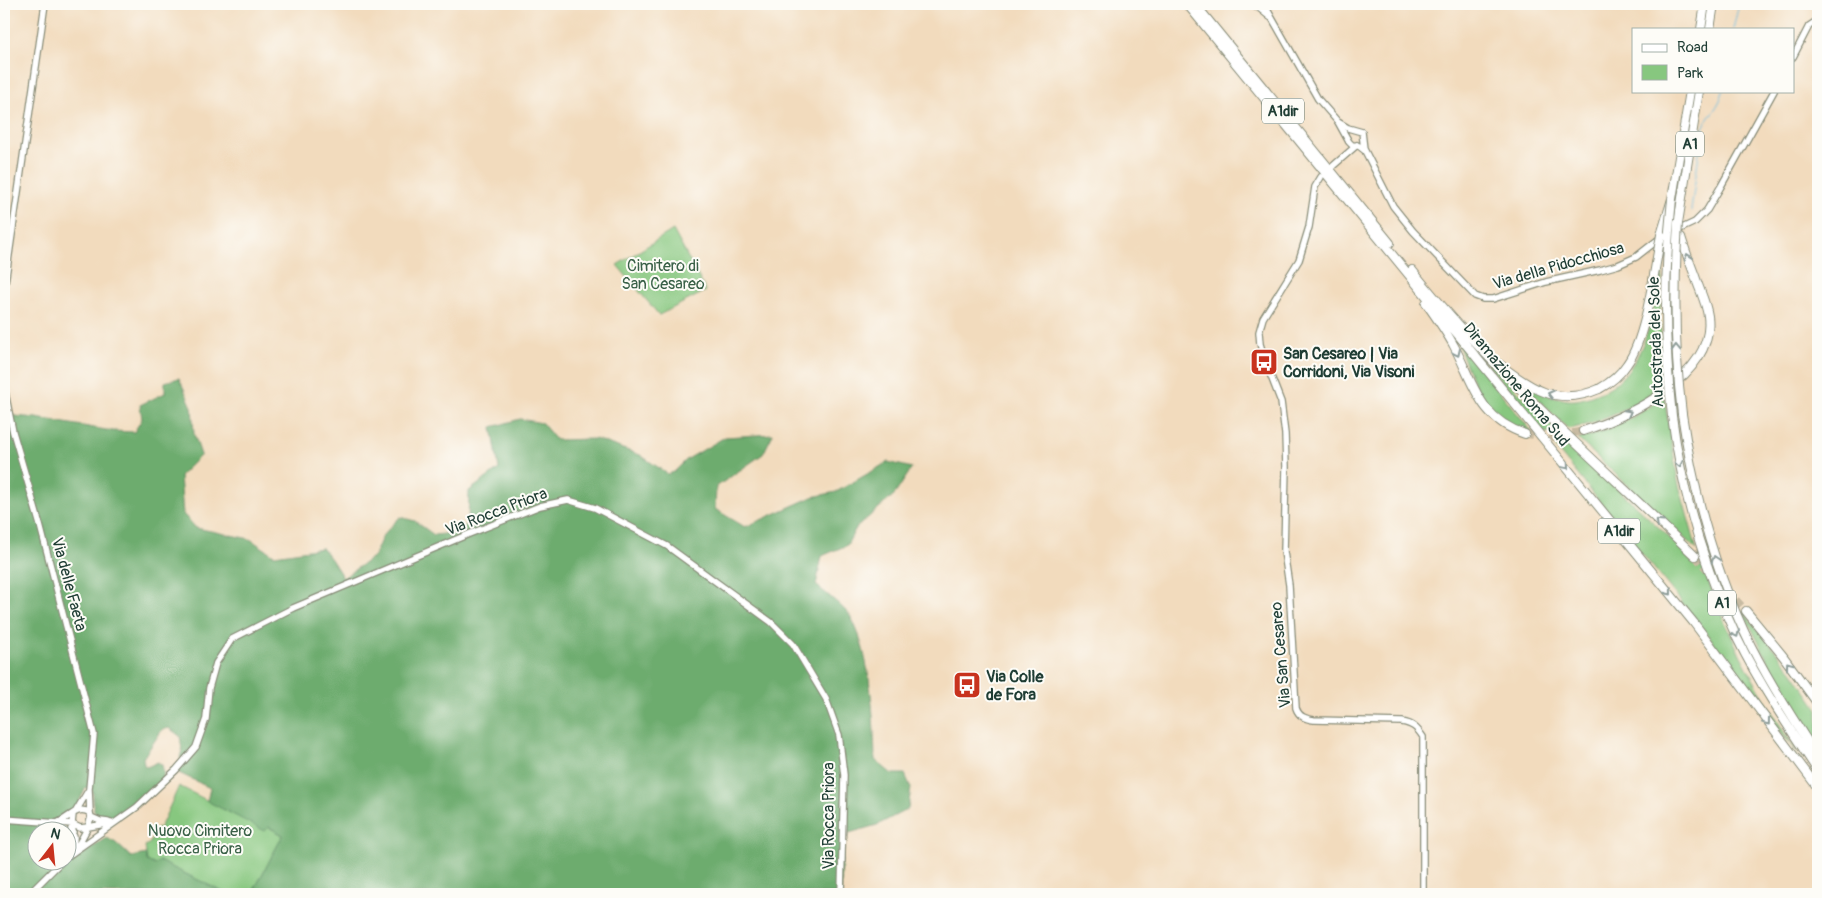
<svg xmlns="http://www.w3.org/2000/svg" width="1822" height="898" font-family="Pangolin,sans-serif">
<rect width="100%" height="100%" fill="#fdfcf7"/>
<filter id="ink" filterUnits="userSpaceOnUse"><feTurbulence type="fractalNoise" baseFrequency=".02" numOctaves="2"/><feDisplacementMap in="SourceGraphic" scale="10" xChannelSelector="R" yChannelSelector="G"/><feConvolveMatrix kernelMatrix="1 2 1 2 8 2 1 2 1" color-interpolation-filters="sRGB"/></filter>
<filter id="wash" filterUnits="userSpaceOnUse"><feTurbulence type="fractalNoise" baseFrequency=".0096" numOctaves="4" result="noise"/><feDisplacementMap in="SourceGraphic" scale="20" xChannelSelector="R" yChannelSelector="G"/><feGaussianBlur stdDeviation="1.12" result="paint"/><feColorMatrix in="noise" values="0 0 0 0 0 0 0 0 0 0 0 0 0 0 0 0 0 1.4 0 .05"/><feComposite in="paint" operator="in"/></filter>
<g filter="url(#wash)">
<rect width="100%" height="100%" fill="#f2dbbd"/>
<path fill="#87c77f" stroke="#53825a" d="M 673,230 L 706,291 L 659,315 L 617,265 Z
M 1663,263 L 1660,314 L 1664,388 C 1633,406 1603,423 1568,429 L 1524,385 C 1538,390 1553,398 1568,400 C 1577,401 1586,398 1594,395 C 1648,376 1652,311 1663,263 Z
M 1457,327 L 1556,431 L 1544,433 Z
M 1456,338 L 1533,433 C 1482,420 1473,382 1456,338 Z
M 1664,397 L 1678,482 L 1697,550 L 1578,439 C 1610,432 1638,415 1664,397 Z
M 1568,442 L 1705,571 C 1727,638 1764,701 1802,760 L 1701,626 L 1552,443 Z
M 1742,610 L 1793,672 L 1818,709 L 1818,746 L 1784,692 Z
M 179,786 L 265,830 L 268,827 L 283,835 L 252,894 L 227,894 L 159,861 L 155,865 L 147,861 L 145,846 L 150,843 L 157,827 L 160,828 Z"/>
<path fill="#6dac6e" stroke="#467451" d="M 179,378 L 192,407 L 194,434 L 201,455 L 180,476 L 183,514 L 196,528 L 250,539 L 274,555 L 322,548 L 331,559 L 343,578 L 374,556 L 383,535 L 400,517 L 415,521 L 434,535 L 462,532 L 468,520 L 469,491 L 499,469 L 492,427 L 520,419 L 542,423 L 556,440 L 595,439 L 640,455 L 668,474 L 674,472 L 686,460 L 725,437 L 773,434 L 763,454 L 716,487 L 715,509 L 745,527 L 812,497 L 836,492 L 888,462 L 912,468 L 895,494 L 856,528 L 847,545 L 822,556 L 816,585 C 825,593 848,610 852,619 C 871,656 874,719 875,760 L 892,774 L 905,774 L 911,788 L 908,809 L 877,825 L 842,835 L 841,894 L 252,894 L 283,835 L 269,827 L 265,831 L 207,801 L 210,788 L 177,772 L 189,756 L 180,758 L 182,750 L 180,736 L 169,728 L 162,730 L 143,758 L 144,765 L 147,767 L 158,762 L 162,765 C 163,770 165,775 162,780 C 160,784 154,788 151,791 C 142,800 109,834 96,814 C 92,809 93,798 93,791 L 86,787 C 80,802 72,814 57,820 L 58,828 L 65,830 L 38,830 L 38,860 L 68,860 L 68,832 C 74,840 71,849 70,858 L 76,858 L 107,838 L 116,843 L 131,857 L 146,854 L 147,861 L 155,865 L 159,861 L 227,894 L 4,894 L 4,415 L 36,418 L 112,431 L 134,432 L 142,419 L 140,405 L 165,393 L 165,382 Z"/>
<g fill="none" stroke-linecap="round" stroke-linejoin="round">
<path stroke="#62badf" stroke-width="1" d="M 1733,29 L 1739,4
M 1691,211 L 1702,131 C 1707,115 1720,108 1723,91"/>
</g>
</g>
<g filter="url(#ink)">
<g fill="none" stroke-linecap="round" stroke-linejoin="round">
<path stroke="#c8bba2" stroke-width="8" stroke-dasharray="8 4" stroke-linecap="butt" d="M 1525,434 L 1554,437 L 1583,431
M 1695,556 L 1746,611"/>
<defs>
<path id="secondary" d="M 1221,4 L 1231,6 L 1241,4
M 1248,4 L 1259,8 L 1270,17
M 1264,4 L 1318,99 L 1338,122 L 1349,142 L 1352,145 L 1359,146 L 1364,150
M 1793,57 L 1809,26 L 1818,20
M 1338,122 L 1348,128 L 1362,132 L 1364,149 L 1393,206 L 1413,231 L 1475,296 L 1483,299 L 1493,299 L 1546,282 L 1600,270 L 1618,265 L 1636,257 L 1659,239 L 1695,222 L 1707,210 L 1720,188 L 1774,91
M 1333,166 L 1357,145
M 1321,177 L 1315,187 L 1309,227 L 1299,260 L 1263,318 L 1259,332 L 1260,344 L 1267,366 L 1281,402 L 1285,434 L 1286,467 L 1284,552 L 1289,585 L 1296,708 C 1299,717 1306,719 1314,720 L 1402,722 C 1413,724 1417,728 1423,737 L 1423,894
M 4,290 L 45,4
M 4,387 L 13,432 L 40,525 L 94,734 L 89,789 L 90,813 L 91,817 L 88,827 L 80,828 L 72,824 L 73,814
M 76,811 L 88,791
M 91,817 L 100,821 L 108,822
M 4,819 L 72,824 L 73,832
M 59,822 C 70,817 78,805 90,813
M 71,829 L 74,837 L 73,852
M 76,849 L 88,827 L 111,823
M 68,856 L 137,807 L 176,770 L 196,747 L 206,719 L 209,688 L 216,663 L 232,639 L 293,608 L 469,534 L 540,506 L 568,500 L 595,508 L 667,546 L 771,622 L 793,644 L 826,699 L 839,735 L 844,775 L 841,894
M 29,894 L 63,860"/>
<path id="highway" d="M 1187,4 L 1694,623 L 1818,788
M 1195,4 L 1390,243
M 1701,29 L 1705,4
M 1710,29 L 1714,4
M 1678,223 L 1699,91
M 1661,235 L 1672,199 L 1690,91
M 1412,270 C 1496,375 1598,462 1695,556
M 1426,303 C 1436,317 1446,331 1454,346 C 1474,384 1479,419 1525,434
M 1499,364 C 1531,389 1558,407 1599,389
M 1682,414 C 1694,495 1715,573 1751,646 C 1771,685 1794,721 1818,757
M 1672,416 C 1682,492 1704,568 1737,638 C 1760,685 1789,728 1818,771
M 1583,431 C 1629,416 1716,376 1708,316 C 1706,302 1699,289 1695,276 C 1690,263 1685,250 1681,237
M 1746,611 L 1783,656 L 1818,704"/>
</defs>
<use href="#secondary" stroke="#888c78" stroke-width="8"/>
<use href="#highway" stroke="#888c78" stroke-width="10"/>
<use href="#secondary" stroke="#fff" stroke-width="5.5"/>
<use href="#highway" stroke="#fff" stroke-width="8"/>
<defs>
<path id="highway-bridge" d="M 1678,223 C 1674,287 1674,350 1682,414
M 1599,389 C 1610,383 1620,375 1627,364 C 1647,336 1654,270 1661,235
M 1672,416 C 1664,343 1664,271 1672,199"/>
</defs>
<use href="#highway-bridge" stroke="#888c78" stroke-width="10" stroke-linecap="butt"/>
<use href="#highway-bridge" stroke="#fff" stroke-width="8"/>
</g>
<defs><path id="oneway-chevron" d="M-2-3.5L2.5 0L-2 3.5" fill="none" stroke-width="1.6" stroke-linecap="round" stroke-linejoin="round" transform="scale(1.25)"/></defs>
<g stroke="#8f9e9a">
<use href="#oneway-chevron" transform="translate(1688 257) rotate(-109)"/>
<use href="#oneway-chevron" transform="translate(1676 348) rotate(-92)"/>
<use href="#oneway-chevron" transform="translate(1457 353) rotate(65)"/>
<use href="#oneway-chevron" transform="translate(1551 394) rotate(-166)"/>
<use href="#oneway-chevron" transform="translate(1628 413) rotate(-28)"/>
<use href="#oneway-chevron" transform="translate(1679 464) rotate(78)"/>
<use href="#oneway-chevron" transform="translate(1566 466) rotate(50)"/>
<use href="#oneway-chevron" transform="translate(1659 522) rotate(-137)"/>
<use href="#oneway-chevron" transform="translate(1715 559) rotate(-108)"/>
<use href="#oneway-chevron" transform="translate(1669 592) rotate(51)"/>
<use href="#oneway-chevron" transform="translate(1736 634) rotate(65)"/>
<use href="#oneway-chevron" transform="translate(1789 665) rotate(-127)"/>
<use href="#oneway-chevron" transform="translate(1767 722) rotate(53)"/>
</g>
</g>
<defs>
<symbol id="bus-square" viewBox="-11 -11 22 22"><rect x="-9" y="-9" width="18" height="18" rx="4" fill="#c8321e" stroke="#fdfcf7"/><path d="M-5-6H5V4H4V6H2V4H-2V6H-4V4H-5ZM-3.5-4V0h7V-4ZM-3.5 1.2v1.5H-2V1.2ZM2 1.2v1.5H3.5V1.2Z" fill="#fff"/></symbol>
</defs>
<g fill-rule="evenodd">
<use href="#bus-square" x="1248" y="346" width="32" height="32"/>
<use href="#bus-square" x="951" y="669" width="32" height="32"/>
</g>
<g text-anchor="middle" stroke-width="4" stroke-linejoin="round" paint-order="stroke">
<g fill="#fdfcf7" stroke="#62766e" stroke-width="1">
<rect x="1262" y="98.5" width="42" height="25" rx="4"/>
<rect x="1676" y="131.5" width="28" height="25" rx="4"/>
<rect x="1598" y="518.5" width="42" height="25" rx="4"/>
<rect x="1708" y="590.5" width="28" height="25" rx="4"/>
</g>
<g font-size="15" font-weight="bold" fill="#1f3d34">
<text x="1283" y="116">A1dir</text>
<text x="1690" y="149">A1</text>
<text x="1619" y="536">A1dir</text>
<text x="1722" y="608">A1</text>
</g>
<g font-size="16" fill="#396047" stroke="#fdfcf7">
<text x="663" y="271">Cimitero di<tspan x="663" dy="18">San Cesareo</tspan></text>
<text x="200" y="836">Nuovo Cimitero<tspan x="200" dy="18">Rocca Priora</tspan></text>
</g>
<g font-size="16" fill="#1f3d34" stroke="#fdfcf7">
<text transform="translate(1558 265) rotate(-16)" y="6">Via della Pidocchiosa</text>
<text transform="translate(1655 342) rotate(-92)" y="6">Autostrada del Sole</text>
<text transform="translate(1517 384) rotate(50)" y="6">Diramazione Roma Sud</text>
<text transform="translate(496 511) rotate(-21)" y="6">Via Rocca Priora</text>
<text transform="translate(70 584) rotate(75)" y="6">Via delle Faeta</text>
<text transform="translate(1280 655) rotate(-95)" y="6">Via San Cesareo</text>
<text transform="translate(828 816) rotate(-90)" y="6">Via Rocca Priora</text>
</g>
<g font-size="16" font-weight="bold" fill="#1f3d34" stroke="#fdfcf7" text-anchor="start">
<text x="1283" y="359">San Cesareo | Via<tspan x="1283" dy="18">Corridoni, Via Visoni</tspan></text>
<text x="986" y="682">Via Colle<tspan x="986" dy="18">de Fora</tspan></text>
</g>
</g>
<rect width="1822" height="898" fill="none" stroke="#fdfcf7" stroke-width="20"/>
<rect x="1632" y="28" width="162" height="65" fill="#fdfcf7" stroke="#a4b0a9"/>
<rect x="1642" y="44" width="25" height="8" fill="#ffffff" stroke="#a4b0a9"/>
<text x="1677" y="52" font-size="15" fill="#1f3d34">Road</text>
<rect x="1642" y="65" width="25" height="15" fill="#87c77f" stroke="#a4b0a9"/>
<text x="1677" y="78" font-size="15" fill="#1f3d34">Park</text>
<g transform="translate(52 846) rotate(16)"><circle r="24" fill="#fdfcf7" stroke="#a4b0a9"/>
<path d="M0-4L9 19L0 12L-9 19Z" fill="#c8321e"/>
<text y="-8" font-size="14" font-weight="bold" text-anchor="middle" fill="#1f3d34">N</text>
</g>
</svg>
